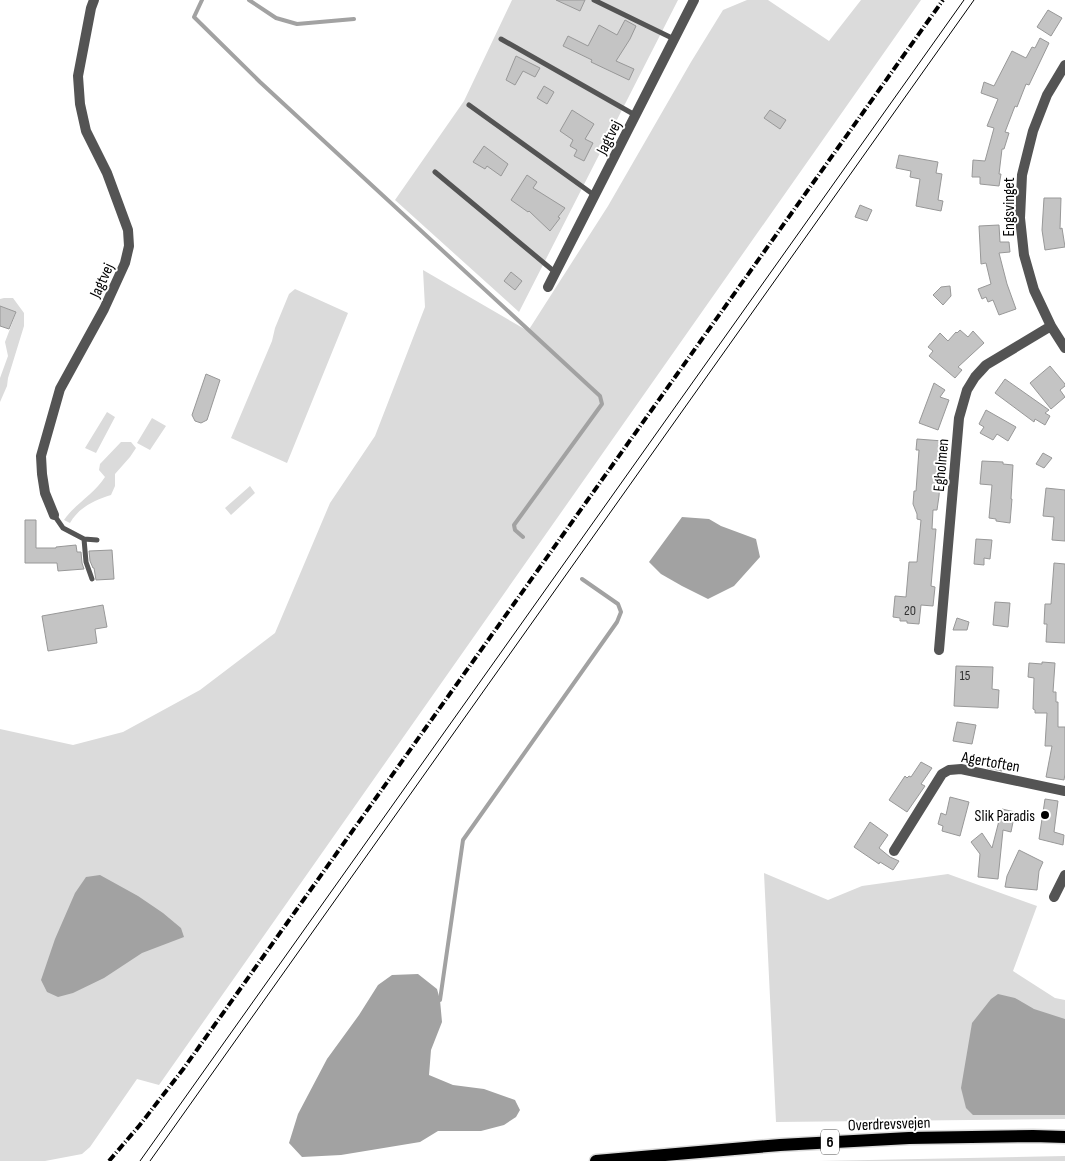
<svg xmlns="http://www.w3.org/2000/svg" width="1065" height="1161" font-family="'Sofia Sans Condensed',sans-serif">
<rect width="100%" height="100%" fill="#fff"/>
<path fill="#dbdbdb" d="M 512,0 L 678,0 L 519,312 L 395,200 L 464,101 Z
M 747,0 L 768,0 L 829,41 L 861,0 L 921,0 L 159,1085 L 137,1079 L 90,1147 L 82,1154 L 45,1161 L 0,1161 L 0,729 L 73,745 L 123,732 L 200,690 L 275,633 L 330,503 L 375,436 L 425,307 L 423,270 L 528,331 L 608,206 L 691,62 L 723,10 Z
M 295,289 L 348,313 L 287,463 L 231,438 L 272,341 L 275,328 L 289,294 Z
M 4,298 L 13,298 L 24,313 L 24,326 L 8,378 L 7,386 L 0,402 L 0,378 L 8,356 L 5,342 L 16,313 L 0,306 L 0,299 Z
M 107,412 L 115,417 L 96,453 L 85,448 Z
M 152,418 L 166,426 L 150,450 L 137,443 Z
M 121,442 L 131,442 L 136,448 L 130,457 L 115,474 L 115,486 L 111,495 C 95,500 79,507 70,523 L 64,520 C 75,504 94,494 105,477 L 99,470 L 100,464 Z
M 250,486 L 255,493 L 231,515 L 225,508 Z
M 764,873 L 828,900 L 862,886 L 948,874 L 1037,906 L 1013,971 L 1055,998 L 1065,1000 L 1065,1119 L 776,1122 Z
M 1065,1156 L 1065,1161 L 819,1161 Z"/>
<path fill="#a2a2a2" d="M 682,517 L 709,519 L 721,526 L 756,539 L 760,557 L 734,586 L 708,599 L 682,586 L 661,574 L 649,562 Z
M 100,875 L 138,896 L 163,913 L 181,928 L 184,937 L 142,953 L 104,978 L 73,993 L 58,997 L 47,992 L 41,980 L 55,939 L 75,893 L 86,877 Z
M 418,974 L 437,989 L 440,1000 L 442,1022 L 431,1050 L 429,1075 L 453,1085 L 484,1089 L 515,1100 L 520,1110 L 516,1117 L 504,1125 L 481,1131 L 438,1131 L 420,1142 L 341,1155 L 302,1157 L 289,1143 L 298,1114 L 327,1059 L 359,1015 L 378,985 L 392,975 Z
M 998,994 L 1015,998 L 1034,1009 L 1065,1019 L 1065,1115 L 973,1115 L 966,1108 L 961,1088 L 972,1023 L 991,999 Z"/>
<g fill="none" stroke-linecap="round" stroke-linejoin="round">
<path stroke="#a2a2a2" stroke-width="4" d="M 202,0 L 194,17 L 260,82 L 600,396 L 602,404 L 514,525 L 515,530 L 523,537
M 249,0 L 276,18 L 297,24 L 354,19
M 440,1000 L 463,840 L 617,622 L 621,612 L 618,604 L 582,579"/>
</g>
<path fill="#c4c4c4" stroke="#989898" d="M 556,0 L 585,0 L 580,11 Z
M 1048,10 L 1062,18 L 1051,36 L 1037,27 Z
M 625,20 L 636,26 L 630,39 L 616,61 L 634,69 L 629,80 L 591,62 L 592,60 L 563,46 L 568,36 L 588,46 L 599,25 L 617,35 Z
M 1040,38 L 1049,43 L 1029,85 L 1026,84 L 1017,107 L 1015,106 L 1005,132 L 1009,133 L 1004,149 L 1002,149 L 999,174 L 1001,174 L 999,186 L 980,184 L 980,177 L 972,177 L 973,160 L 985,161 L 994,128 L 987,126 L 998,99 L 981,93 L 984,82 L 994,86 L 1012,51 L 1026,58 L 1032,47 L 1035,48 Z
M 516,56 L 540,68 L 535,77 L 523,71 L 515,85 L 506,80 Z
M 544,86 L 554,92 L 547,104 L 537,98 Z
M 572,110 L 594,124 L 585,139 L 593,143 L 584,161 L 574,156 L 577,150 L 570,146 L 573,140 L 560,131 Z
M 770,110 L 786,120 L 780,129 L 764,118 Z
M 484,146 L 508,164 L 501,176 L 487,166 L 485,169 L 473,162 Z
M 899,155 L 938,162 L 936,173 L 942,174 L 938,200 L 943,201 L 941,211 L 916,206 L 920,179 L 910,177 L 911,171 L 896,168 Z
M 527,175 L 537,182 L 533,188 L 565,208 L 558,217 L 560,218 L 550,231 L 529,211 L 528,212 L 511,200 Z
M 1044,198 L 1061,198 L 1060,229 L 1062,228 L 1065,247 L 1045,250 L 1042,230 Z
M 860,205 L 872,210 L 867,221 L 855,217 Z
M 999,225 L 1000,242 L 1009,242 L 1010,252 L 999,253 L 1007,284 L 1016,309 L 999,315 L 993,300 L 988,302 L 986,297 L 982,299 L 978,289 L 991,284 L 986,263 L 981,264 L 979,226 Z
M 511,272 L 522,281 L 515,290 L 504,281 Z
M 950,286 L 951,296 L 943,305 L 933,295 L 941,287 Z
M 0,306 L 16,312 L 9,329 L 0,326 Z
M 960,330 L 968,337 L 973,331 L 984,343 L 958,367 L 962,370 L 955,378 L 929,356 L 933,351 L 928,347 L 940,333 L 948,341 L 956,332 L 957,333 Z
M 1050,366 L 1065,384 L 1065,386 L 1060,390 L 1065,397 L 1051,409 L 1030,383 Z
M 206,374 L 220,380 L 207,420 L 201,423 L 195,421 L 192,415 Z
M 1005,379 L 1049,410 L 1045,413 L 1050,416 L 1045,425 L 1035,419 L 1034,422 L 995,393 Z
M 934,383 L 945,390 L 940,397 L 949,400 L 938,430 L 919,423 Z
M 986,410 L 1016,427 L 1008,441 L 997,434 L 993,440 L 980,433 L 984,427 L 979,424 Z
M 917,439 L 943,441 L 939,496 L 937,510 L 933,510 L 932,529 L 936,529 L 931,586 L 935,587 L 933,606 L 921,605 L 919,624 L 907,623 L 907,621 L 900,621 L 900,618 L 893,617 L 895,596 L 906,597 L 909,562 L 917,562 L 921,520 L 917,519 L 917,514 L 913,504 L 914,491 L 916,491 L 919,450 L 916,450 Z
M 1043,453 L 1052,458 L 1044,468 L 1036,464 Z
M 982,461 L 1003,462 L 1003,464 L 1013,465 L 1011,499 L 1012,499 L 1010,523 L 996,521 L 996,519 L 989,518 L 992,485 L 980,484 Z
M 1046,488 L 1065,490 L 1065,541 L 1052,540 L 1054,517 L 1043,516 Z
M 25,520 L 36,520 L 36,548 L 56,548 L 56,547 L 76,545 L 77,552 L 81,552 L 82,563 L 84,569 L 58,571 L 57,563 L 25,563 Z
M 976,539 L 992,540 L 990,559 L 984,558 L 984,565 L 974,564 Z
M 112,550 L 114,579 L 96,580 L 94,568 L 93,568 L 90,561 L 89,551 Z
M 1054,563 L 1065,564 L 1065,643 L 1046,642 L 1047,624 L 1044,624 L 1045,604 L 1051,604 Z
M 995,602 L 1010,603 L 1008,627 L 993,625 Z
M 103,605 L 107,627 L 95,629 L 97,643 L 48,651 L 42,616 Z
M 957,618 L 969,622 L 967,630 L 953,630 Z
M 1042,662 L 1055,663 L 1053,692 L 1056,692 L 1056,702 L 1058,702 L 1058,727 L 1065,727 L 1065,774 L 1064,780 L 1046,777 L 1052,746 L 1045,746 L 1047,713 L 1035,713 L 1035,710 L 1033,709 L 1034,678 L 1028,677 L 1029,663 L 1042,664 Z
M 956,666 L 993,667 L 992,689 L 999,690 L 998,708 L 954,706 Z
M 957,722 L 976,725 L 972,744 L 953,741 Z
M 989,760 L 1003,761 L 1002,771 L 987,768 Z
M 921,762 L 932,768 L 921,784 L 925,786 L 907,812 L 889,800 L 905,776 L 907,778 L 909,776 L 911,777 Z
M 950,797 L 969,802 L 960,836 L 942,831 L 943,826 L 938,824 L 941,813 L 946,815 Z
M 1045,799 L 1058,801 L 1054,832 L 1064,835 L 1063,845 L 1039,839 Z
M 1002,809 L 1015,812 L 1011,832 L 1003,830 L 998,879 L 978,877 L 980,854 L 971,842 L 982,833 L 992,848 Z
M 870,822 L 888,835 L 879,848 L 890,857 L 899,861 L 893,870 L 880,862 L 879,864 L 854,847 Z
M 1019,850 L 1043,862 L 1039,871 L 1037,890 L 1005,887 L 1007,876 Z"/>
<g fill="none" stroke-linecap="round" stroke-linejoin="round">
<defs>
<path id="primary" d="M 596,1161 L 780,1145 L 909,1138 L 1033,1136 L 1065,1137"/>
</defs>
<use href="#primary" stroke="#dbdbdb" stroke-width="15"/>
<path stroke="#545454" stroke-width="5" d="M 594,0 L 674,39
M 501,39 L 635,115
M 469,105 L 594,195
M 435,172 L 556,273
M 54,515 L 63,528 L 84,539 L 97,540
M 84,539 L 86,562 L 92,579"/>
<path stroke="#545454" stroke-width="10" d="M 1065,65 L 1047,95 L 1033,131 L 1022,175 L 1020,218 L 1024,255 L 1034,290 L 1051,326 L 1065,348
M 548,287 L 694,0
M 54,515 L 45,493 L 42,474 L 41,456 L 60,389 L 104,309 L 125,263 L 129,246 L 128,230 L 107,173 L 86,131 L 80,104 L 78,76 L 91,8 L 94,0
M 939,650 L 959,418 L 967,390 L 975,377 L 986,365 L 1051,326
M 894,851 L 942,774 L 949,770 L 961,769 L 1065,791
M 1054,897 L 1065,875"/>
<use href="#primary" stroke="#000" stroke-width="12"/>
<path stroke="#000" stroke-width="1" d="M 140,1161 L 964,0
M 150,1161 L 974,0"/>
<path stroke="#000" stroke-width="4" stroke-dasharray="8 2.5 1 2.5" stroke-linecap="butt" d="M 109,1161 L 139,1126 L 184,1068 L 943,0"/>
</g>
<circle fill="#000" stroke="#fff" stroke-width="2" cx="1045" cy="815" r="5"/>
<g text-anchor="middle" stroke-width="4" stroke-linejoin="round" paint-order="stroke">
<g font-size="14" fill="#313131">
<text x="910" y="615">20</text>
<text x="965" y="680">15</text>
</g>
<rect fill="#fff" stroke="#4c4c4c" stroke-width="1" x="821" y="1129.5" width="18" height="25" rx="4"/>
<g font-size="15" font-weight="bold" fill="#000">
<text x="830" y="1147">6</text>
</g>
<g font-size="16" fill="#000" stroke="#fff">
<text transform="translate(608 137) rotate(-63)" y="6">Jagtvej</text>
<text transform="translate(1008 207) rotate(-90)" y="6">Engsvinget</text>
<text transform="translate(101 280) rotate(-65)" y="6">Jagtvej</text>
<text transform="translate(940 465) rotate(-85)" y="6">Egholmen</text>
<text transform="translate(991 761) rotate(10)" y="6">Agertoften</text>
<text transform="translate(889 1123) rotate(-2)" y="6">Overdrevsvejen</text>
</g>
<g font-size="16" fill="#000" stroke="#fff" text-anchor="end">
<text x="1035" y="821">Slik Paradis</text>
</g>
</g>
</svg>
